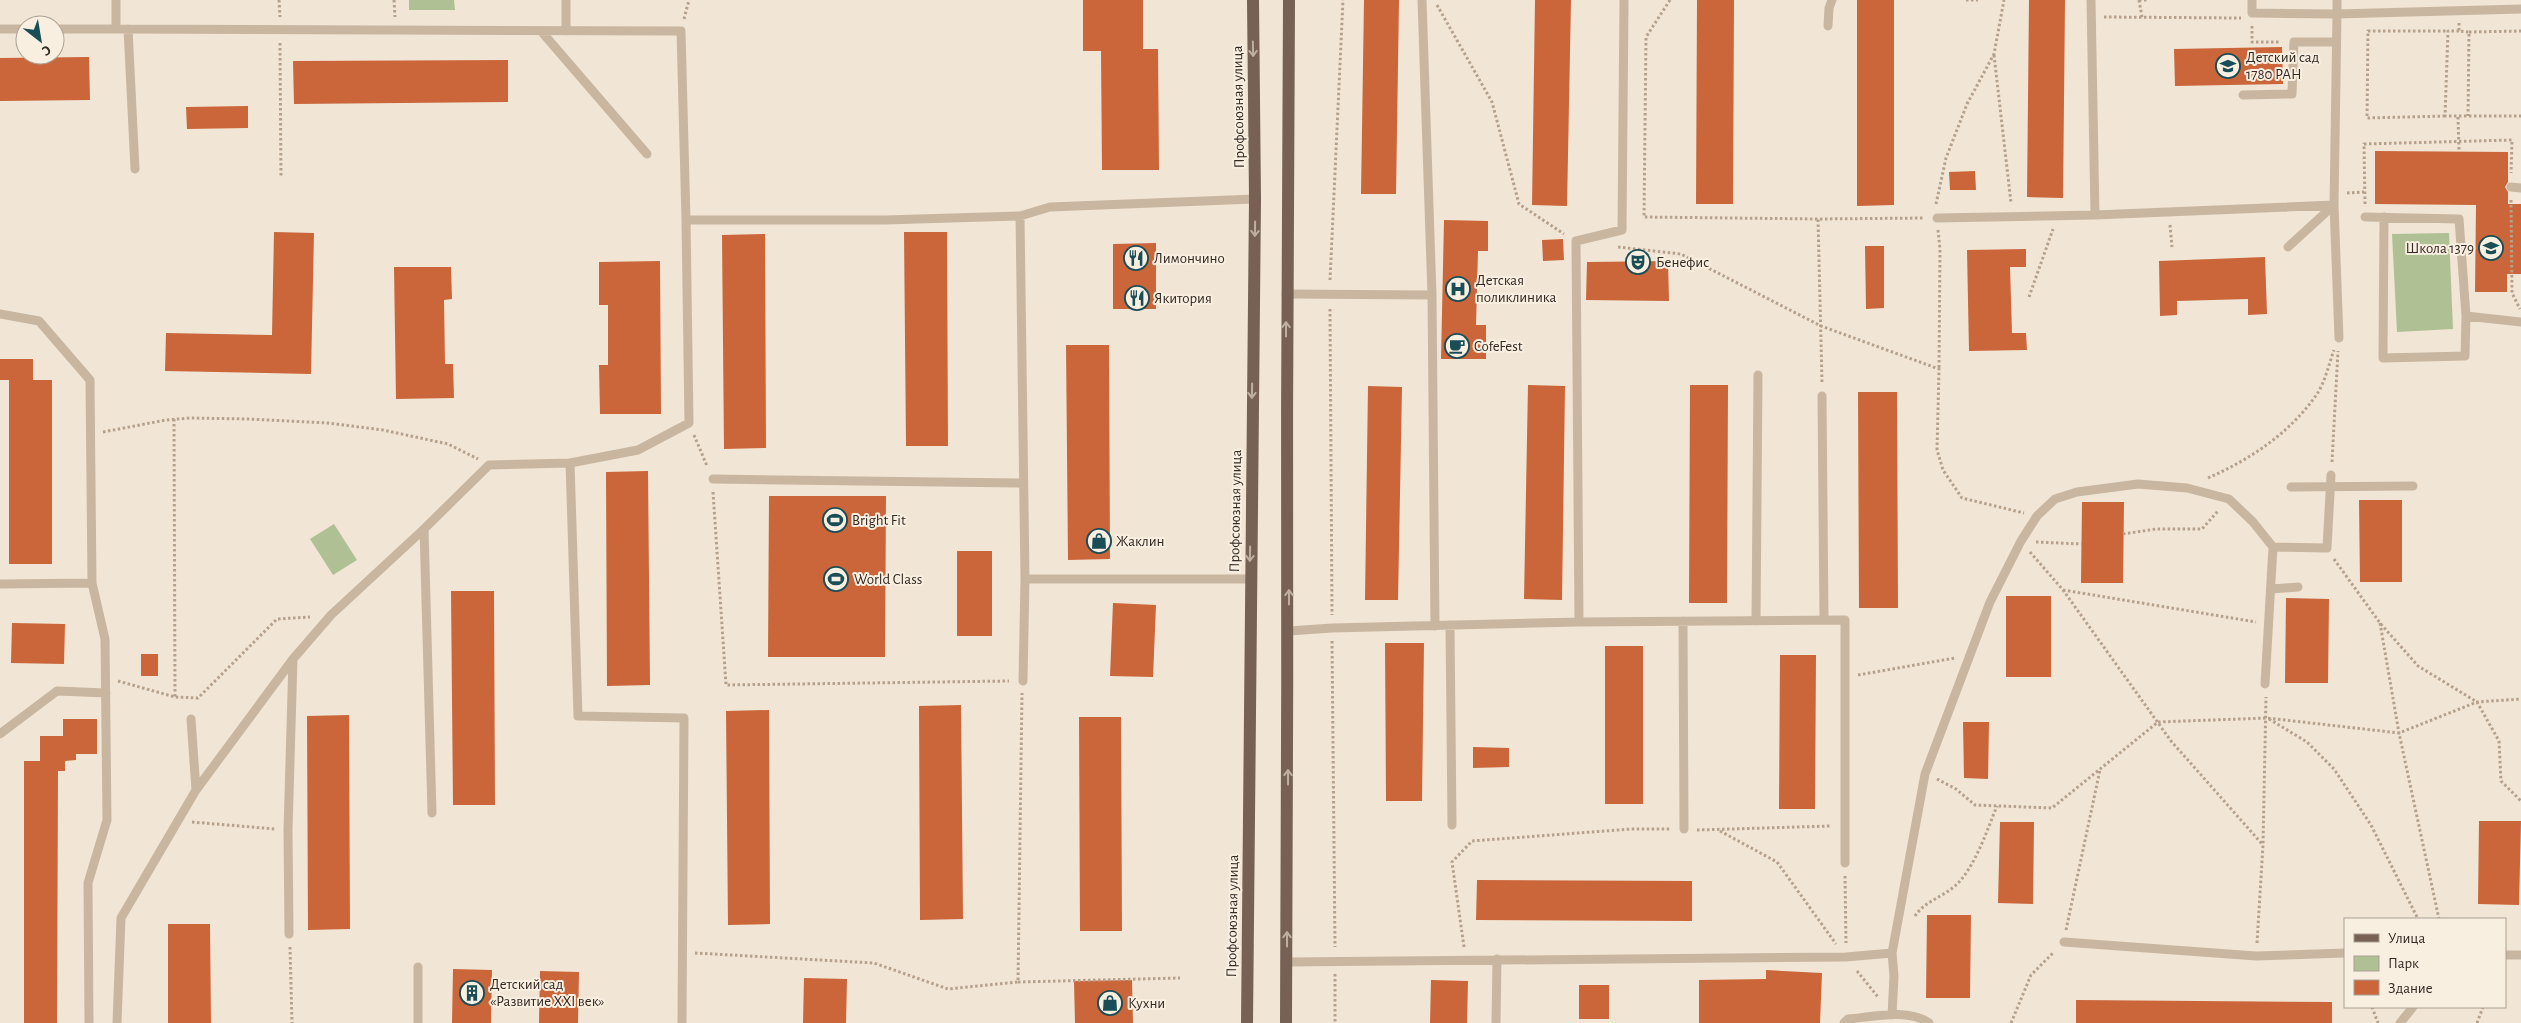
<svg xmlns="http://www.w3.org/2000/svg" width="2521" height="1023" font-family="'Alegreya Sans',sans-serif">
<rect width="100%" height="100%" fill="#f1e6d5"/>
<path fill="#b0c095" d="M 409,0 L 454,0 L 455,10 L 409,10 Z
M 2449,233 L 2453,329 L 2397,332 L 2392,234 Z
M 334,524 L 357,560 L 333,575 L 310,539 Z"/>
<path fill="#cb653a" d="M 1083,0 L 1143,0 L 1143,49 L 1158,49 L 1159,170 L 1102,170 L 1101,51 L 1083,51 Z
M 1364,0 L 1399,0 L 1396,194 L 1361,194 Z
M 1535,0 L 1571,0 L 1567,206 L 1532,205 Z
M 1697,0 L 1734,0 L 1733,204 L 1696,204 Z
M 1857,0 L 1894,0 L 1894,205 L 1857,206 Z
M 2029,0 L 2065,0 L 2063,198 L 2027,197 Z
M 2282,47 L 2283,84 L 2175,86 L 2174,49 Z
M 89,57 L 90,100 L 0,101 L 0,58 Z
M 508,60 L 508,102 L 294,104 L 293,61 Z
M 248,106 L 248,128 L 187,129 L 186,107 Z
M 2375,151 L 2508,152 L 2508,182 L 2505,187 L 2508,192 L 2508,204 L 2521,204 L 2521,274 L 2507,274 L 2507,292 L 2475,292 L 2476,205 L 2375,204 Z
M 1975,171 L 1976,190 L 1950,190 L 1949,172 Z
M 1444,220 L 1488,221 L 1488,251 L 1478,251 L 1476,325 L 1486,325 L 1486,359 L 1441,359 Z
M 274,232 L 314,233 L 311,374 L 165,371 L 166,333 L 272,335 Z
M 904,232 L 947,232 L 948,446 L 906,446 Z
M 765,234 L 766,448 L 724,449 L 722,235 Z
M 1563,239 L 1564,260 L 1543,261 L 1542,240 Z
M 1156,243 L 1156,309 L 1113,309 L 1113,244 Z
M 1865,246 L 1884,246 L 1884,308 L 1866,309 Z
M 2026,249 L 2026,267 L 2010,267 L 2012,333 L 2026,333 L 2027,350 L 1969,351 L 1967,250 Z
M 2265,257 L 2267,314 L 2248,315 L 2248,299 L 2177,301 L 2177,315 L 2160,316 L 2159,261 Z
M 660,261 L 661,414 L 600,414 L 599,365 L 608,365 L 608,305 L 599,305 L 599,262 Z
M 1668,261 L 1669,301 L 1586,300 L 1587,262 Z
M 394,267 L 451,267 L 452,299 L 444,300 L 445,364 L 453,364 L 454,398 L 396,399 Z
M 1066,345 L 1109,345 L 1110,559 L 1068,560 Z
M 0,359 L 33,359 L 33,380 L 52,380 L 52,564 L 9,564 L 9,380 L 0,380 Z
M 1528,385 L 1565,386 L 1562,600 L 1524,599 Z
M 1690,385 L 1728,385 L 1727,603 L 1689,603 Z
M 1368,386 L 1402,387 L 1398,600 L 1365,600 Z
M 1858,392 L 1897,392 L 1898,608 L 1859,608 Z
M 648,471 L 650,685 L 607,686 L 606,472 Z
M 769,496 L 886,496 L 885,657 L 768,657 Z
M 2359,500 L 2402,500 L 2402,582 L 2360,582 Z
M 2082,502 L 2124,502 L 2123,583 L 2081,583 Z
M 957,551 L 992,551 L 992,636 L 957,636 Z
M 451,591 L 494,591 L 495,805 L 453,805 Z
M 2006,596 L 2051,596 L 2051,677 L 2006,677 Z
M 2286,598 L 2329,599 L 2328,683 L 2285,683 Z
M 1113,603 L 1156,605 L 1153,677 L 1110,676 Z
M 12,623 L 65,624 L 64,664 L 11,663 Z
M 1385,643 L 1424,643 L 1422,801 L 1386,801 Z
M 1605,646 L 1643,646 L 1643,804 L 1605,804 Z
M 141,654 L 158,654 L 158,676 L 141,676 Z
M 1780,655 L 1816,655 L 1815,809 L 1779,809 Z
M 961,705 L 963,919 L 920,920 L 919,706 Z
M 769,710 L 770,924 L 728,925 L 726,711 Z
M 349,715 L 350,929 L 308,930 L 307,716 Z
M 1079,717 L 1121,717 L 1122,931 L 1080,931 Z
M 63,719 L 97,719 L 97,754 L 76,754 L 76,760 L 65,761 L 65,771 L 58,771 L 57,1023 L 24,1023 L 24,761 L 40,761 L 40,736 L 63,736 Z
M 1963,722 L 1989,722 L 1988,779 L 1964,778 Z
M 1473,747 L 1509,748 L 1509,767 L 1473,768 Z
M 2479,821 L 2521,821 L 2519,905 L 2478,904 Z
M 2000,822 L 2034,822 L 2033,904 L 1998,903 Z
M 1477,880 L 1692,881 L 1692,921 L 1476,920 Z
M 1927,915 L 1971,915 L 1970,998 L 1926,998 Z
M 168,924 L 210,924 L 211,1023 L 168,1023 Z
M 453,969 L 492,970 L 491,1023 L 452,1023 Z
M 1766,970 L 1822,973 L 1820,1023 L 1699,1023 L 1699,980 L 1766,979 Z
M 540,971 L 579,972 L 578,1023 L 539,1023 Z
M 804,978 L 847,979 L 846,1023 L 803,1023 Z
M 1132,980 L 1133,1023 L 1075,1023 L 1074,981 Z
M 1431,980 L 1468,981 L 1467,1023 L 1430,1023 Z
M 1579,985 L 1609,985 L 1609,1019 L 1579,1019 Z
M 2076,1000 L 2332,1002 L 2332,1023 L 2076,1023 Z"/>
<g fill="none" stroke-linecap="round" stroke-linejoin="round">
<path stroke="#b5a08c" stroke-width="3" stroke-dasharray="2.5 2.5" stroke-linecap="butt" d="M 279,0 L 280,17
M 394,0 L 395,17
M 1670,0 L 1646,37 L 1644,217 L 1818,219
M 1966,0 L 1978,0
M 2139,0 L 2142,17
M 2139,0 L 2149,0
M 1437,5 L 1492,102 L 1519,204 L 1564,234
M 2104,17 L 2241,18
M 684,19 L 689,0
M 2459,23 L 2459,31 L 2469,32 L 2468,116
M 2252,26 L 2252,42 L 2280,42
M 2459,31 L 2448,31 L 2445,116 L 2521,116
M 2469,32 L 2521,31
M 280,43 L 281,178
M 1994,55 L 2011,203
M 2445,116 L 2367,118 L 2368,31 L 2448,31
M 2458,117 L 2459,151
M 2347,193 L 2364,192
M 2511,200 L 2512,293 L 2520,309
M 1936,204 L 1946,158 L 1967,104 L 1994,54 L 2004,0
M 2365,204 L 2364,144 L 2512,140 L 2511,173
M 2170,225 L 2172,247
M 1938,230 L 1940,249 L 1939,369
M 1618,247 L 1681,254 L 1821,326 L 1939,369 L 1937,450 L 1943,470 L 1962,498 L 2024,513
M 1330,280 L 1343,0
M 2029,297 L 2053,229
M 1330,309 L 1332,615
M 1822,382 L 1818,219 L 1924,218
M 174,419 L 175,697
M 103,432 L 166,420 L 190,418 L 247,419 L 328,423 L 383,430 L 448,444 L 478,459
M 694,435 L 707,466
M 2332,462 L 2338,351
M 2208,478 C 2251,459 2290,433 2317,394 C 2325,382 2329,364 2334,350
M 713,492 L 726,685 L 1009,681
M 2123,534 L 2156,529 L 2202,529 L 2218,511
M 2036,542 L 2082,544
M 2030,552 L 2063,590 L 2171,741 L 2263,845
M 2334,559 L 2380,623 L 2418,666 L 2477,702 L 2499,741 L 2501,781 L 2521,801
M 2063,590 L 2256,622
M 2380,623 L 2399,733 L 2439,919
M 1332,641 L 1335,947
M 1858,675 L 1955,658
M 118,681 L 175,697 L 198,698 L 277,619 L 310,617
M 2269,719 L 2307,742 L 2334,769 L 2371,825 L 2418,919
M 1937,779 L 1956,789 L 1975,805 L 2052,808 L 2158,722 L 2267,718 L 2399,733 L 2477,702 L 2521,699
M 192,822 L 275,829
M 1697,830 L 1831,826
M 1720,831 L 1777,862 L 1836,944
M 1845,876 L 1846,943
M 1915,916 C 1924,902 1942,897 1955,886 C 1975,868 1987,830 1997,806
M 2066,930 L 2100,770
M 2257,943 L 2263,845 L 2266,697
M 290,947 L 292,1023
M 1464,947 L 1452,862 L 1472,841 L 1631,829 L 1671,829
M 695,953 L 874,963 L 948,989 L 1018,982 L 1022,693
M 1857,971 L 1878,997
M 1335,974 L 1335,1023
M 1018,982 L 1180,978
M 2372,1007 L 2378,1023
M 2011,1023 L 2031,975 L 2054,952
M 2477,1023 L 2483,1007"/>
<path stroke="#c9b6a1" stroke-width="9" d="M 116,0 L 116,29 L 681,31 L 686,220 L 885,220 L 1020,216 L 1050,207 L 1255,199
M 1422,0 L 1432,295 L 1435,626
M 2091,0 L 2095,215
M 2252,0 L 2252,13 L 2337,14 L 2337,0
M 1828,26 L 1829,8 L 1832,0
M 0,29 L 25,29
M 55,29 L 116,29
M 128,29 L 135,169
M 541,31 L 647,154
M 566,31 L 566,0
M 2243,95 L 2292,94 L 2294,42 L 2336,42
M 2511,187 L 2521,188
M 2334,205 L 2339,338
M 1020,216 L 1025,579 L 1250,579
M 2365,217 L 2459,219 L 2466,316 L 2521,322
M 2384,217 L 2383,358 L 2465,356 L 2466,316
M 1937,218 L 2095,215 L 2334,205 L 2337,14 L 2521,9
M 2288,247 L 2334,205
M 1286,294 L 1432,295
M 0,314 L 39,321 L 90,380 L 92,583 L 105,639 L 107,820 L 88,883 L 89,1023
M 1822,396 L 1824,620
M 570,463 L 638,450 L 689,423 L 686,220
M 713,479 L 1023,483
M 2291,487 L 2413,486
M 424,529 L 432,813
M 0,584 L 92,583
M 2271,589 L 2298,587
M 1683,621 L 1684,829
M 1756,621 L 1758,375
M 1579,622 L 1845,620 L 1845,863
M 1450,625 L 1452,825
M 1289,631 L 1332,628 L 1579,622 L 1576,241 L 1622,230 L 1624,0
M 1023,681 L 1025,579
M 2265,684 L 2273,547
M 191,719 L 196,790
M 0,734 L 57,691 L 106,693
M 289,934 L 288,830 L 293,659
M 2064,942 L 2256,956 L 2345,953
M 2505,955 L 2521,955
M 1287,962 L 1846,957 L 1892,953
M 1892,1015 L 1894,976 L 1892,953 L 1925,774 L 1990,602 L 2021,541 L 2037,516 L 2055,499 L 2077,492 L 2138,484 L 2187,488 L 2229,499 L 2253,522 L 2273,547 L 2327,548 L 2331,475
M 117,1023 L 121,918 L 196,790 L 293,659 L 331,615 L 424,529 L 489,465 L 570,463 L 578,716 L 684,718 L 682,1023
M 418,1023 L 418,967
M 1496,1023 L 1497,959
M 1844,1023 L 1848,1019 C 1873,1017 1907,1008 1929,1023
M 2400,1023 L 2413,1007"/>
<path stroke="#766154" stroke-width="12" d="M 1247,1023 L 1255,199 L 1253,0
M 1286,1023 C 1289,682 1285,341 1289,0"/>
</g>
<defs><path id="oneway-shaft" d="M-6 0H5M1.5-3L5.5 0L1.5 3" fill="none" stroke-width="1.6" stroke-linecap="round" stroke-linejoin="round" transform="scale(1.25)"/></defs>
<g stroke="#beafa2">
<use href="#oneway-shaft" transform="translate(1253 49) rotate(89)"/>
<use href="#oneway-shaft" transform="translate(1255 229) rotate(91)"/>
<use href="#oneway-shaft" transform="translate(1286 329) rotate(-90)"/>
<use href="#oneway-shaft" transform="translate(1252 391) rotate(91)"/>
<use href="#oneway-shaft" transform="translate(1250 554) rotate(91)"/>
<use href="#oneway-shaft" transform="translate(1289 597) rotate(-90)"/>
<use href="#oneway-shaft" transform="translate(1288 777) rotate(-90)"/>
<use href="#oneway-shaft" transform="translate(1287 939) rotate(-90)"/>
</g>
<defs>
<symbol id="school-ring" viewBox="-11 -11 22 22"><circle r="9.5" fill="#f9efe1" stroke="#194e56" stroke-width="1.5"/><path d="M0-5L7-2L0 1L-7-2ZM-4 1L0 2.5L4 1V4Q0 6-4 4Z" fill="#194e56"/></symbol>
<symbol id="restaurant-ring" viewBox="-11 -11 22 22"><circle r="9.5" fill="#f9efe1" stroke="#194e56" stroke-width="1.5"/><path d="M-5-6h1v4h1v-4h1v4h1v-4h1v5L-1.5 .5V6h-2V.5L-5-1ZM5-6V6H3V1.5H1.5Q1.5-4 5-6Z" fill="#194e56"/></symbol>
<symbol id="theatre-ring" viewBox="-11 -11 22 22"><circle r="9.5" fill="#f9efe1" stroke="#194e56" stroke-width="1.5"/><path d="M-5-5.5Q0-4 5-5.5V0Q5 5 0 6Q-5 5-5 0ZM-3.3-2.5H-1v1.5H-3.3ZM1-2.5H3.3v1.5H1ZM-2.8 1Q0 5.5 2.8 1Z" fill="#194e56"/></symbol>
<symbol id="hospital-ring" viewBox="-11 -11 22 22"><circle r="9.5" fill="#f9efe1" stroke="#194e56" stroke-width="1.5"/><path d="M-5-5h3v3.5h4V-5h3V5h-3V1.5h-4V5h-3Z" fill="#194e56"/></symbol>
<symbol id="cafe-ring" viewBox="-11 -11 22 22"><circle r="9.5" fill="#f9efe1" stroke="#194e56" stroke-width="1.5"/><path d="M-5.5-4.5H6V0H3Q3 3.5 0 3.5H-2.5Q-5.5 3.5-5.5 0ZM3-3.2v2h1.7v-2ZM-6 4.5H4V6H-6Z" fill="#194e56"/></symbol>
<symbol id="stadium-ring" viewBox="-11 -11 22 22"><circle r="9.5" fill="#f9efe1" stroke="#194e56" stroke-width="1.5"/><path d="M0-5a6.5 5 0 1 0 0 10a6.5 5 0 1 0 0-10ZM-3.5-1.8h7v3.6h-7Z" fill="#194e56"/></symbol>
<symbol id="shop-ring" viewBox="-11 -11 22 22"><circle r="9.5" fill="#f9efe1" stroke="#194e56" stroke-width="1.5"/><path d="M-5-2.5h2.3a2.7 3.5 0 0 1 5.4 0H5L5.5 6h-11ZM-1.5-2.5h3a1.5 2.3 0 0 0-3 0Z" fill="#194e56"/></symbol>
<symbol id="building-ring" viewBox="-11 -11 22 22"><circle r="9.5" fill="#f9efe1" stroke="#194e56" stroke-width="1.5"/><path d="M-4-6H4V6H1V3H-1V6H-4ZM-2.5-4.3h1.7v1.8h-1.7ZM.8-4.3h1.7v1.8H.8ZM-2.5-1h1.7V.8h-1.7ZM.8-1h1.7V.8H.8Z" fill="#194e56"/></symbol>
</defs>
<g fill-rule="evenodd">
<use href="#school-ring" x="2214" y="52" width="28" height="28"/>
<use href="#school-ring" x="2477" y="234" width="28" height="28"/>
<use href="#restaurant-ring" x="1122" y="244" width="28" height="28"/>
<use href="#theatre-ring" x="1624" y="248" width="28" height="28"/>
<use href="#hospital-ring" x="1444" y="275" width="28" height="28"/>
<use href="#restaurant-ring" x="1123" y="284" width="28" height="28"/>
<use href="#cafe-ring" x="1443" y="332" width="28" height="28"/>
<use href="#stadium-ring" x="821" y="506" width="28" height="28"/>
<use href="#shop-ring" x="1085" y="527" width="28" height="28"/>
<use href="#stadium-ring" x="822" y="565" width="28" height="28"/>
<use href="#building-ring" x="458" y="979" width="28" height="28"/>
<use href="#shop-ring" x="1096" y="989" width="28" height="28"/>
</g>
<g text-anchor="middle" stroke-width="4" stroke-linejoin="round" paint-order="stroke">
<g font-size="15" fill="#332a24" stroke="#f9efe1" text-anchor="start">
<text x="2246" y="62">Детский сад<tspan x="2246" dy="17">1780 РАН</tspan></text>
<text x="2474" y="253" text-anchor="end">Школа 1379</text>
<text x="1154" y="263">Лимончино</text>
<text x="1656" y="267">Бенефис</text>
<text x="1476" y="285">Детская<tspan x="1476" dy="17">поликлиника</tspan></text>
<text x="1154" y="303">Якитория</text>
<text x="1474" y="351">CofeFest</text>
<text x="852" y="525">Bright Fit</text>
<text x="1116" y="546">Жаклин</text>
<text x="854" y="584">World Class</text>
<text x="490" y="989">Детский сад<tspan x="490" dy="17">«Развитие XXI век»</tspan></text>
<text x="1128" y="1008">Кухни</text>
</g>
<g font-size="15" fill="#332a24" stroke="#f9efe1">
<text transform="translate(1238 107) rotate(-91)" y="5">Профсоюзная улица</text>
<text transform="translate(1235 511) rotate(-89)" y="5">Профсоюзная улица</text>
<text transform="translate(1232 916) rotate(-89)" y="5">Профсоюзная улица</text>
</g>
</g>
<rect x="2344" y="918" width="162" height="90" fill="#f9efe1" stroke="#aaa095"/>
<rect x="2354" y="934" width="25" height="8" fill="#766154" stroke="#aaa095"/>
<text x="2388" y="943" font-size="15" fill="#332a24">Улица</text>
<rect x="2354" y="956" width="25" height="15" fill="#b0c095" stroke="#aaa095"/>
<text x="2388" y="968" font-size="15" fill="#332a24">Парк</text>
<rect x="2354" y="980" width="25" height="15" fill="#cb653a" stroke="#aaa095"/>
<text x="2388" y="993" font-size="15" fill="#332a24">Здание</text>
<g transform="translate(40 40) rotate(149)"><circle r="24" fill="#f9efe1" stroke="#aaa095"/>
<path d="M0-4L9 19L0 12L-9 19Z" fill="#194e56"/>
<text y="-8" font-size="14" font-weight="bold" text-anchor="middle" fill="#332a24">С</text>
</g>
</svg>
